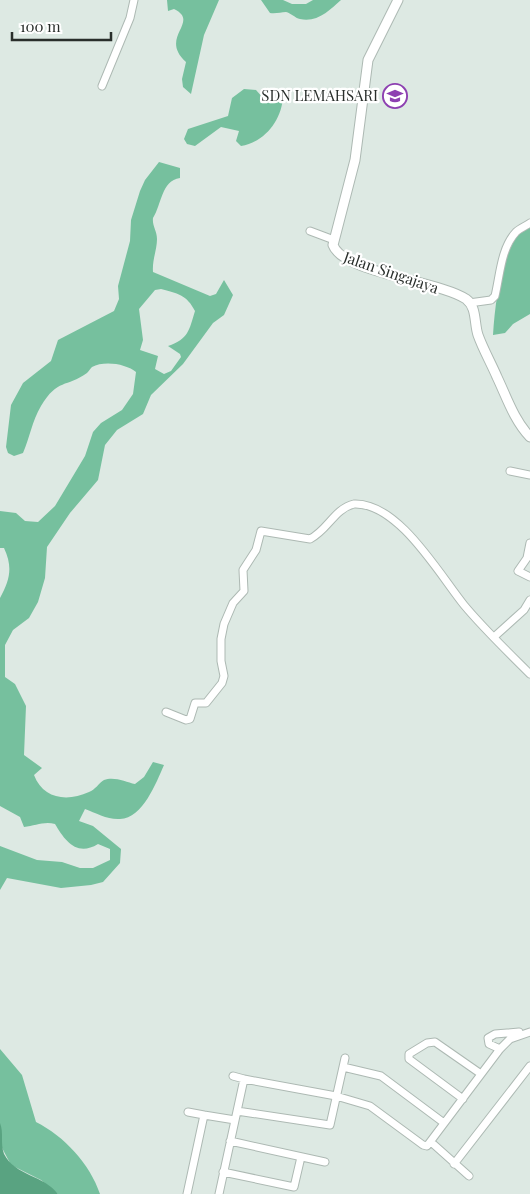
<svg xmlns="http://www.w3.org/2000/svg" width="530" height="1194" font-family="'Playfair Display',serif">
<rect width="100%" height="100%" fill="#dde9e3"/>
<path fill="#76c09e" fill-rule="evenodd" d="M 167,0 L 219,0 L 204,35 L 191,94 L 183,87 L 182,79 L 186,62 C 158,37 201,22 174,9 L 168,11 Z
M 261,0 L 283,0 L 292,4 L 306,4 L 313,0 L 341,0 C 330,10 317,23 300,19 C 295,18 291,13 286,12 C 281,12 276,14 270,13 Z
M 244,89 L 256,90 L 264,99 L 276,100 L 283,96 C 282,120 265,142 241,146 L 236,141 L 239,131 L 221,127 L 195,146 L 187,144 L 184,139 L 188,129 L 228,116 L 232,98 Z
M 159,162 L 180,168 L 180,178 C 161,181 162,204 153,218 C 152,226 157,231 157,239 C 157,250 152,260 153,272 L 210,296 L 216,294 L 224,280 L 233,295 L 224,315 L 213,323 L 183,364 L 151,395 L 143,414 L 117,430 L 105,445 L 98,480 L 70,513 L 47,547 L 45,578 L 38,602 L 29,618 L 13,630 L 5,645 L 5,677 L 15,684 L 26,706 L 24,755 L 42,768 L 34,775 C 43,799 67,802 89,792 C 95,790 99,783 104,780 C 114,776 126,782 135,784 L 144,777 L 153,762 L 164,765 C 156,783 143,818 120,819 C 108,820 96,813 85,809 L 79,821 L 93,826 L 121,849 L 120,863 L 103,882 L 91,885 L 61,888 L 7,878 L 0,890 L 0,846 L 37,860 L 62,862 L 80,868 L 93,868 L 110,860 L 110,849 L 98,844 C 77,857 65,841 55,824 C 44,821 35,826 24,827 L 20,817 L 0,806 L 0,598 C 10,580 13,567 4,548 L 0,548 L 0,511 L 16,513 L 25,521 L 38,522 L 55,506 L 85,456 L 93,432 L 101,423 L 122,410 L 133,394 L 136,372 C 127,364 104,360 92,367 C 90,369 89,371 87,373 C 66,388 58,378 41,406 C 32,421 30,437 23,453 L 14,456 L 8,453 L 6,447 L 11,405 L 23,383 L 51,361 L 58,340 L 114,311 L 119,299 L 118,286 L 130,241 L 131,220 L 140,191 L 145,180 ZM 161,289 C 177,293 187,295 195,311 C 189,330 189,339 168,346 L 180,354 L 181,357 L 171,371 L 164,374 L 155,369 L 158,356 L 140,350 L 143,340 L 139,309 L 155,290 Z
M 530,225 L 530,314 L 513,324 L 505,333 L 493,335 C 495,303 500,266 515,239 C 518,233 525,229 530,225 Z
M 0,1049 L 22,1075 L 36,1122 C 64,1136 90,1164 100,1194 L 58,1194 L 41,1180 L 11,1165 L 0,1144 Z"/>
<path fill="#59a381" d="M 0,1123 C 4,1133 0,1143 4,1154 C 15,1176 44,1175 58,1194 L 0,1194 Z"/>
<g fill="none" stroke-linecap="round" stroke-linejoin="round">
<defs>
<path id="minor" d="M 102,86 L 130,18 L 134,0
M 310,231 L 334,240
M 469,303 L 491,300 L 495,296 C 500,275 501,248 516,232 C 520,228 526,226 530,223
M 510,471 L 530,475
M 530,543 L 527,558 L 518,571 L 530,577
M 494,637 L 524,610 L 530,600
M 166,712 L 186,720 L 190,719 L 195,703 L 206,703 L 222,683 L 224,676 L 221,661 L 221,639 L 224,624 L 233,603 L 244,591 L 243,570 L 256,550 L 261,531 L 310,539 C 328,530 334,509 354,504 C 398,502 439,574 464,605 C 484,629 508,652 530,674
M 500,1049 L 489,1044 L 488,1038 L 495,1034 L 519,1032
M 343,1067 L 345,1058
M 233,1076 L 244,1079
M 463,1099 L 409,1059 L 409,1054 L 427,1043 L 435,1042 L 481,1074
M 237,1111 L 330,1125 L 343,1067 L 381,1076 L 444,1123
M 188,1112 L 204,1115
M 230,1141 L 325,1162
M 431,1142 L 469,1176
M 454,1164 L 530,1066
M 223,1172 L 294,1187 L 301,1157
M 187,1194 L 204,1115 L 235,1120
M 219,1194 L 244,1079 L 336,1096 L 370,1106 L 423,1145 L 427,1146 L 500,1049 L 510,1039 L 530,1032"/>
<path id="tertiary" d="M 398,0 L 368,60 L 355,160 L 333,245 C 343,273 439,281 466,299 C 477,307 474,323 478,335 C 483,349 491,363 497,377 C 507,398 514,420 530,437"/>
</defs>
<use href="#minor" stroke="#adb9b3" stroke-width="9"/>
<use href="#tertiary" stroke="#adb9b3" stroke-width="11"/>
<use href="#minor" stroke="#fff" stroke-width="7"/>
<use href="#tertiary" stroke="#fff" stroke-width="9"/>
</g>
<defs>
<symbol id="school-ring" viewBox="-11 -11 22 22"><circle r="9.5" fill="#fff" stroke="#8d40b1" stroke-width="1.5"/><path d="M0-5L7-2L0 1L-7-2ZM-4 1L0 2.5L4 1V4Q0 6-4 4Z" fill="#8d40b1"/></symbol>
</defs>
<g fill-rule="evenodd">
<use href="#school-ring" x="381" y="82" width="28" height="28"/>
</g>
<g text-anchor="middle" stroke-width="4.5" stroke-linejoin="round" paint-order="stroke">
<g font-size="15" fill="#292e2b" stroke="#fff" text-anchor="end">
<text x="378" y="101">SDN LEMAHSARI</text>
</g>
<g font-size="15" fill="#292e2b" stroke="#fff">
<text transform="translate(391 273) rotate(19)" y="5">Jalan Singajaya</text>
</g>
</g>
<path d="M12 32v8h99v-8" fill="none" stroke="#292e2b" stroke-width="2.5"/>
<text x="20" y="32" font-size="15" fill="#292e2b" stroke="#ffffff" stroke-width="4" paint-order="stroke">100 m</text>
</svg>
